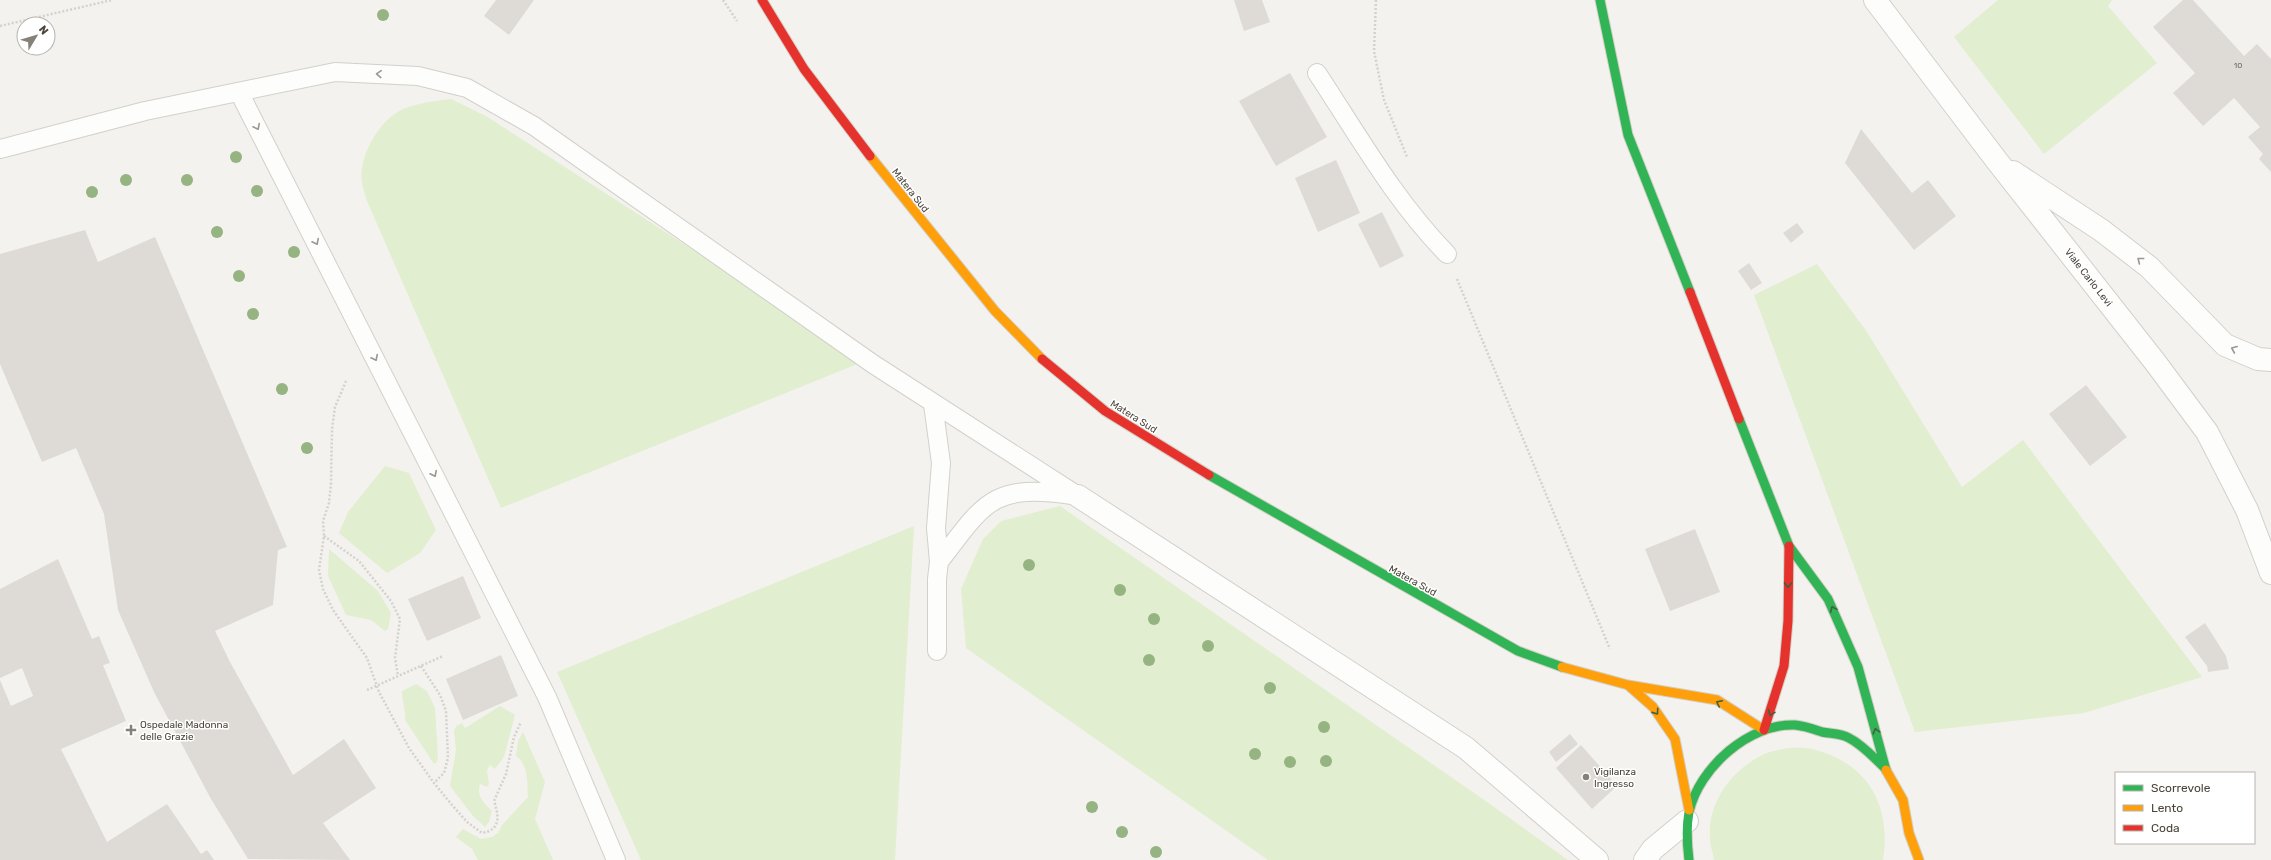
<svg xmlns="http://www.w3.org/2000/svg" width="2271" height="860" font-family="Rubik,sans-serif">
<rect width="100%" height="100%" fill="#f4f2ee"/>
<path fill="#e1eecf" d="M 1998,0 L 2112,0 L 2108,6 L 2157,63 L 2044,154 L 1954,37 Z
M 451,99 L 486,116 L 865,361 L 501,508 L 367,201 C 365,195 363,189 362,183 C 358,157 379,120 403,109 C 418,103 434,101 451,99 Z
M 1817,264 L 1867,332 L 1962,487 L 2023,440 L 2202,677 L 2084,713 L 1915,732 L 1754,295 Z
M 385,466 L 409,473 L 436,530 L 420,553 L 387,573 L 339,533 L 348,512 Z
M 1060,506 L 1490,804 L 1568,860 L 1268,860 L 966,648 L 961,589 L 983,539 L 1001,521 Z
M 914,526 L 895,860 L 641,860 L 557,672 Z
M 329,549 L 378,591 L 391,613 L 388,629 L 385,631 L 371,620 L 346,615 L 328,576 Z
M 416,684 L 427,691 L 435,708 L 438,757 L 437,762 L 434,764 L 405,720 C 406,709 402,702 402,691 Z
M 500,706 L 515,715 L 504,757 L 495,769 L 490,765 L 487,770 L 489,784 L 487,787 L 480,784 C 476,796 484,803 492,811 L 489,822 L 485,827 L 473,816 L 450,786 L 456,750 L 454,731 L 456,726 L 462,723 L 465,728 Z
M 523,732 L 545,782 L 535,819 L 553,860 L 478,860 L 472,849 L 456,837 L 463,829 L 481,839 L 492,837 L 498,833 L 502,825 L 528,797 C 527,783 529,765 516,756 L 518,741 Z
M 1788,748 C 1797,748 1807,747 1816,750 C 1870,765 1891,807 1883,860 L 1714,860 C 1713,853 1710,846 1710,839 C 1707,803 1731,771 1762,755 C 1769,751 1780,750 1788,748 Z"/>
<path fill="#dedbd6" d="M 496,0 L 534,0 L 509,35 L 484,16 Z
M 1234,0 L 1262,0 L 1270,22 L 1244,31 Z
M 2183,0 L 2193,0 L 2244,56 L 2257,44 L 2271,59 L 2271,172 L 2259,159 L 2263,154 L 2248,137 L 2260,127 L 2234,98 L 2203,126 L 2173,93 L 2195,73 L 2153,27 Z
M 1290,73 L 1327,137 L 1276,166 L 1239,101 Z
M 1861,129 L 1912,193 L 1928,180 L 1956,216 L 1914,250 L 1845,163 Z
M 1336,160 L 1360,213 L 1318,232 L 1295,178 Z
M 1382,212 L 1404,256 L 1380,268 L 1358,224 Z
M 1797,223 L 1804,232 L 1791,243 L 1783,233 Z
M 85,230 L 98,262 L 155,237 L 287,547 L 278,550 L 273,605 L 215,631 L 230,662 L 293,775 L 344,739 L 376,788 L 323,823 L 350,860 L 248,859 L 211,799 L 154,692 L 118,610 L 104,514 L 76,448 L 42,462 L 0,364 L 0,254 Z
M 1749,263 L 1762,283 L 1751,290 L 1738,271 Z
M 2086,385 L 2127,437 L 2090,466 L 2049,414 Z
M 1695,529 L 1720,592 L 1670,611 L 1645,549 Z
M 58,559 L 92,639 L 99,636 L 110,663 L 103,665 L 126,721 L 61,749 L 107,842 L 167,804 L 201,854 L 207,850 L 214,860 L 0,860 L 0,680 L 11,706 L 33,696 L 22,668 L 0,678 L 0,589 Z
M 463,576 L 481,618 L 427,641 L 408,599 Z
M 2205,623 L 2226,656 L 2229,669 L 2208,672 L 2207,666 L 2185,637 Z
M 501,655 L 518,696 L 463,720 L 446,679 Z
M 1570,734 L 1578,744 L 1556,762 L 1549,752 Z
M 1581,745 L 1617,786 L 1592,809 L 1556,768 Z"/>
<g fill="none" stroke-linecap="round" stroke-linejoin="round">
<defs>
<path id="lane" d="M 1317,73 C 1358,135 1395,201 1447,254
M 239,92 L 547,697 L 616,860
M 0,149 L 145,111 L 335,72 L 418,76 L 467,88 L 534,126 L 873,364 L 1078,496
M 933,404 L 941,463 L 936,528 L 939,562 L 937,579 L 937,651
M 939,562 C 984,503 992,483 1072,495"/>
<path id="street" d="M 1875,0 L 1997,161 L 2155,362 L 2207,432 L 2247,510 L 2271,573
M 2013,172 L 2101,230 L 2149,267 L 2225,345 L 2258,359 L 2271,360
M 1078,496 L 1466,748 L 1597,860
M 1645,860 L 1653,849 L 1687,821"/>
<path id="fast" d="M 1600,0 L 1628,135 L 1690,292
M 1739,419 L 1789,546 L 1828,599 L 1858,667 L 1886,770
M 1209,475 L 1518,651 L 1562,667
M 1689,860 C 1687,844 1686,828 1689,812 C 1699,768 1749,723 1795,725 C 1805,726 1813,729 1822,732 C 1831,734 1840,733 1849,738 C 1863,745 1874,758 1886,769"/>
<path id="slow" d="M 870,156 L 995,311 L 1042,359
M 1562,667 L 1628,685 L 1717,700 L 1764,730
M 1628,685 L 1653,707 L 1675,739 L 1689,810
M 1886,770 L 1903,800 L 1909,833 L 1919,860"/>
<path id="jam" d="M 762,0 L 804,69 L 870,156
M 1690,292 L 1739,419
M 1042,359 L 1105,411 L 1209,475
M 1764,730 L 1784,666 L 1788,621 L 1789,546"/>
</defs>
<use href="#lane" stroke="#d2d0cb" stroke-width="20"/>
<use href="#street" stroke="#d2d0cb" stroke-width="24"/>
<use href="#fast" stroke="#d3cfc5" stroke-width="11"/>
<use href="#slow" stroke="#d3cfc5" stroke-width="11"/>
<use href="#jam" stroke="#d3cfc5" stroke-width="11"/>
<path stroke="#d3d2cc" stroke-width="2.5" stroke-dasharray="2 2" stroke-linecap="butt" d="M 723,0 L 737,21
M 1376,0 L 1374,51 L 1384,100 L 1407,157
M 0,26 L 112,0
M 1457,279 L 1610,649
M 346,381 L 335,407 L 332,429 L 331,484 L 329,503 L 323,521 L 324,536 L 319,570 L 323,589 L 333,610 L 367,658 L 379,692 L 409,748 L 434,783 L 452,805 L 467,822 L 482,833 C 501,830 499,816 494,801 L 506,774 L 514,737 L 521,722
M 324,536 L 359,561 L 391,601 L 400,619 L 395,658 L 398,676
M 421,666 L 440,695 L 446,711 L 448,758 L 444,773 L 434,783
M 367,690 L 443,656"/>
<use href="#lane" stroke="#fdfdfc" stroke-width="18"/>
<use href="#street" stroke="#fdfdfc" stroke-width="22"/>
<use href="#fast" stroke="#30b455" stroke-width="9"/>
<use href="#slow" stroke="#ff9f0a" stroke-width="9"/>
<use href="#jam" stroke="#e5322d" stroke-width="9"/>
</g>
<g fill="#96b382">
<circle cx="383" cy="15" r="6"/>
<circle cx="236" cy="157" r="6"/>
<circle cx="126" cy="180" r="6"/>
<circle cx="187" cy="180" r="6"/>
<circle cx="257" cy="191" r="6"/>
<circle cx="92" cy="192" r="6"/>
<circle cx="217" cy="232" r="6"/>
<circle cx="294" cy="252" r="6"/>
<circle cx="239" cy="276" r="6"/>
<circle cx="253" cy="314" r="6"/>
<circle cx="282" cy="389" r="6"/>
<circle cx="307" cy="448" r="6"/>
<circle cx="1029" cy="565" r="6"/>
<circle cx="1120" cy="590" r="6"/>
<circle cx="1154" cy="619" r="6"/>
<circle cx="1208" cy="646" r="6"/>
<circle cx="1149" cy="660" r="6"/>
<circle cx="1270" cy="688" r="6"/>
<circle cx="1324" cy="727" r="6"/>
<circle cx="1255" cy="754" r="6"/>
<circle cx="1326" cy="761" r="6"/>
<circle cx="1290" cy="762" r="6"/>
<circle cx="1092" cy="807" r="6"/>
<circle cx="1122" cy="832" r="6"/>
<circle cx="1156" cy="852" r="6"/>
</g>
<defs><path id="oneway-chevron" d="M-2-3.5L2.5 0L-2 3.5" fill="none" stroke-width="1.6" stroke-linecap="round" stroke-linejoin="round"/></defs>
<g stroke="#9b9791">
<use href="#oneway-chevron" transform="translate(379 74) rotate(-177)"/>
<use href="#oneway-chevron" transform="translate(257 127) rotate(63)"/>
<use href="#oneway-chevron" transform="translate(316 242) rotate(63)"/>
<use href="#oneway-chevron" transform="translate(2140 260) rotate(-142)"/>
<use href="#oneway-chevron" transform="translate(2234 349) rotate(-157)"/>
<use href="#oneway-chevron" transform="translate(375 358) rotate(63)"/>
<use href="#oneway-chevron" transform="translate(434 474) rotate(63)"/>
</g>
<g stroke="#446040">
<use href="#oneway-chevron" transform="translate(1788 585) rotate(91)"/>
<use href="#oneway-chevron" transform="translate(1833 609) rotate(-114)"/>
<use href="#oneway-chevron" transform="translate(1719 703) rotate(-154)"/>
<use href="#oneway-chevron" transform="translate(1656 712) rotate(55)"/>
<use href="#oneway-chevron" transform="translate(1771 713) rotate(111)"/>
<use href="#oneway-chevron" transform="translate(1876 731) rotate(-105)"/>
</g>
<g fill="#868178" stroke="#fff" stroke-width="1.5">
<path d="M129 724h4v4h4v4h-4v4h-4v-4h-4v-4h4z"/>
<circle cx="1586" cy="777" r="4"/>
</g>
<g text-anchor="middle" stroke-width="3" stroke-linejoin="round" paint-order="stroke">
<g font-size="8" fill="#706a61">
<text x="2238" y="68">10</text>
</g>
<g font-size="10" fill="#4b4439" stroke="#fff">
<text transform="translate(911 190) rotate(52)" y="4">Matera Sud</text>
<text transform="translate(2089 277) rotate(52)" y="4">Viale Carlo Levi</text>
<text transform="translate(1134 416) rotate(32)" y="4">Matera Sud</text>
<text transform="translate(1413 580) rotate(29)" y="4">Matera Sud</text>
</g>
<g font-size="10" fill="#4b4439" stroke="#fff" text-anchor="start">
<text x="140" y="728">Ospedale Madonna<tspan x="140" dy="12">delle Grazie</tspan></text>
<text x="1594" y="775">Vigilanza<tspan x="1594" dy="12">Ingresso</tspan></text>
</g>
</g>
<rect x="2115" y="772" width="140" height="72" fill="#ffffff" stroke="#b7b4b0"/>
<rect x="2123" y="785" width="20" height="6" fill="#30b455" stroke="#b7b4b0"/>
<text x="2151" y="792" font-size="12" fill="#4b4439">Scorrevole</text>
<rect x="2123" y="805" width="20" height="6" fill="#ff9f0a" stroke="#b7b4b0"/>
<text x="2151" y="812" font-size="12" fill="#4b4439">Lento</text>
<rect x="2123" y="825" width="20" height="6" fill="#e5322d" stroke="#b7b4b0"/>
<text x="2151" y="832" font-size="12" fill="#4b4439">Coda</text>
<g transform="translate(36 36) rotate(52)"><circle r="19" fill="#ffffff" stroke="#b7b4b0"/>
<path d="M0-3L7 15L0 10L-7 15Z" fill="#868178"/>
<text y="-6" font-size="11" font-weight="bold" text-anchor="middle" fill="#4b4439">N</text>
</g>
</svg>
